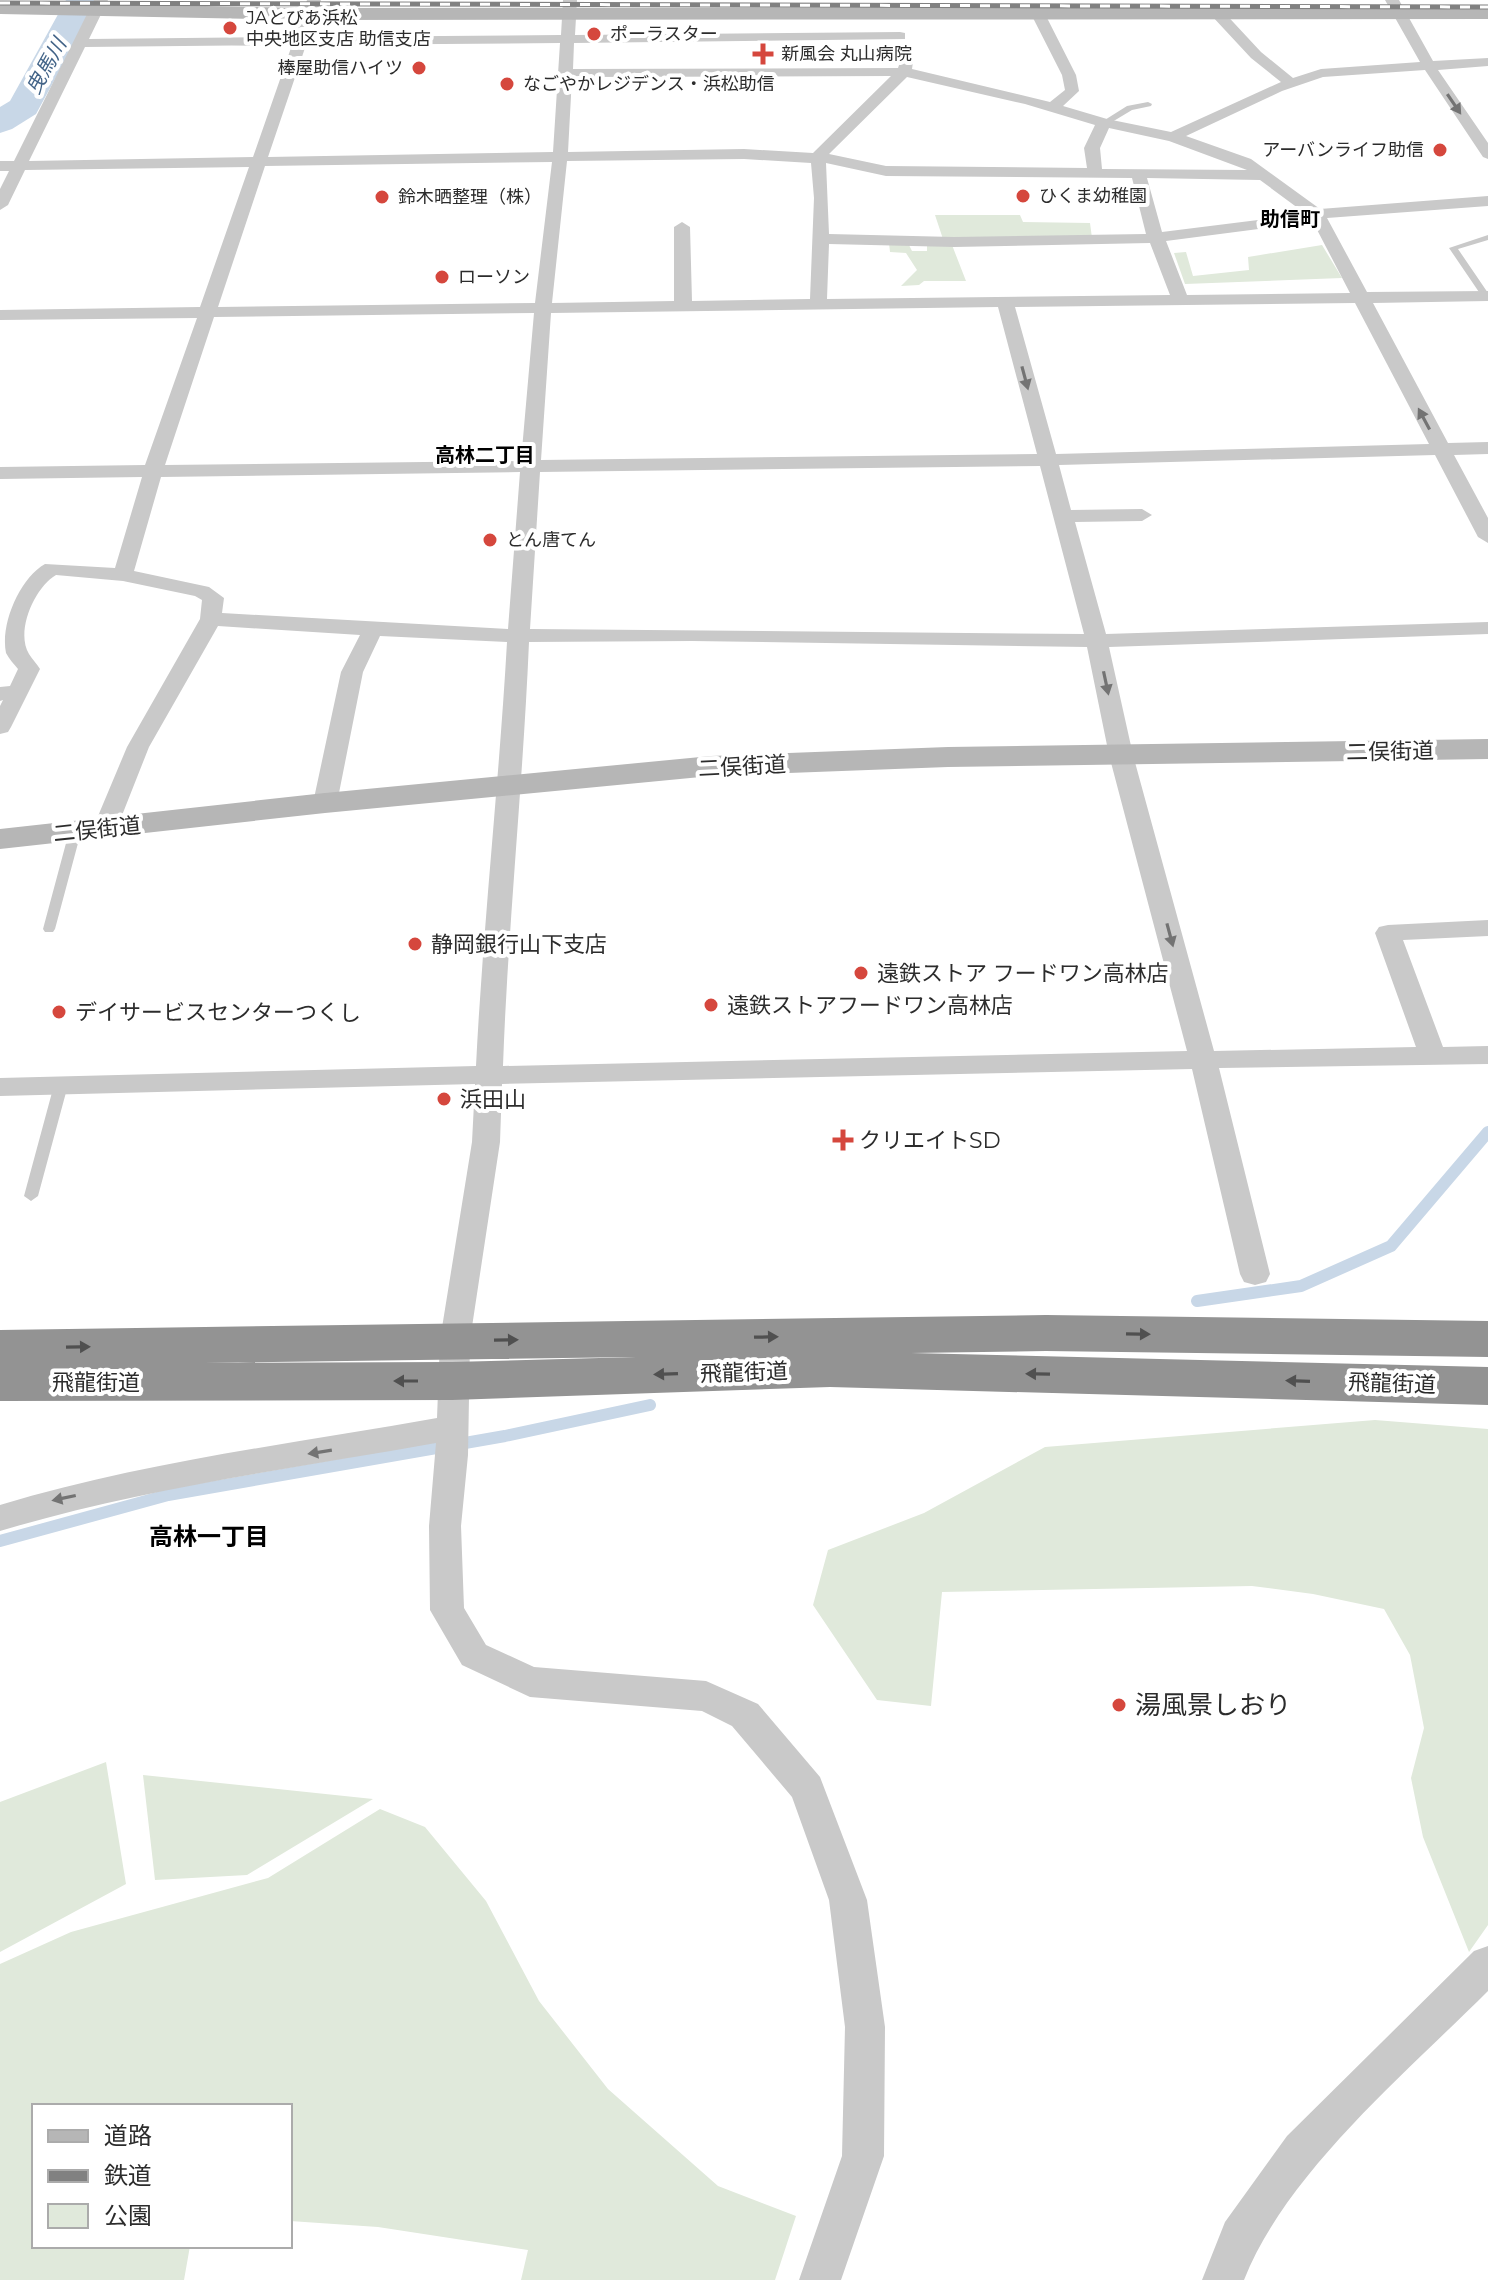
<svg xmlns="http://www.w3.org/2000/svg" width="1488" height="2280" font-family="Montserrat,'Noto Sans JP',sans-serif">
<rect width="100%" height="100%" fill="#fff"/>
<path fill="#e0e9db" d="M 935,215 L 1020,215 L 1023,222 L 1090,223 L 1092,238 L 943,239 Z
M 889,243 L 909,245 L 912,251 L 927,251 L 927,244 L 952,245 L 966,281 L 924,281 L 919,285 L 901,286 L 917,270 L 906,253 L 890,252 Z
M 1322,245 L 1342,278 L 1185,284 L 1174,253 L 1186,252 L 1193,276 L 1249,270 L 1248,257 Z
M 1375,1420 L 1488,1429 L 1488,1925 L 1469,1952 L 1423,1837 L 1411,1778 L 1424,1728 L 1410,1655 L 1384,1609 L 1313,1594 L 1252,1586 L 942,1592 L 931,1706 L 877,1700 L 813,1605 L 828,1550 L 924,1513 L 1045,1447 Z
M 106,1762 L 126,1884 L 0,1952 L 0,1802 Z
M 143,1775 L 373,1799 L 247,1875 L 155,1880 Z
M 380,1809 L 425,1827 L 486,1901 L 539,2001 L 608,2089 L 718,2186 L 796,2216 L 775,2280 L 521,2280 L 528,2250 L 378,2227 L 290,2221 L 290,2106 L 34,2106 L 34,2246 L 190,2246 L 184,2280 L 0,2280 L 0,1964 L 71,1932 L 268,1878 Z"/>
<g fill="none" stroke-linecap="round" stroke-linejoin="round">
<path stroke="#c8d7e7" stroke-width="12" d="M 1197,1301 L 1301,1286 L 1391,1246 L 1488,1132
M 0,1541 L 168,1495 L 505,1436 L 650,1405"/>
<path fill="#c8d7e7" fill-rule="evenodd" d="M 66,0 L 98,0 L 36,114 L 12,129 L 0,133 L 0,107 L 10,101 Z"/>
<path fill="#c9c9c9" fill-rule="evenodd" d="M 1148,102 L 1152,104 L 1151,106 L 1132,110 L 1107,125 L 1100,123 L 1127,106 Z
M 1488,235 L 1488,240 L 1458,249 L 1488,293 L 1486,299 L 1483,298 L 1449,248 Z
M 75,828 L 81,832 L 55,929 L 53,932 L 45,932 L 43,929 L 69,832 Z
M 61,1080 L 68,1085 L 38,1196 L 31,1201 L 24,1196 L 54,1085 Z"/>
<path fill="#c9c9c9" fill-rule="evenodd" d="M 94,0 L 108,0 L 89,39 L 294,37 L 307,0 L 321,0 L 308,37 L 561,35 L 563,0 L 577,0 L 575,35 L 900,32 L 905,33 L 905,39 L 574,43 L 573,69 L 898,68 L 901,59 L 906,58 L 913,62 L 912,69 L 1050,102 L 1065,90 L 1062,75 L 1030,12 L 1037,8 L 1044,12 L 1076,75 L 1079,91 L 1063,106 L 1107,119 L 1171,132 L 1281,82 L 1251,58 L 1211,15 L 1209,12 L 1216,8 L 1221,9 L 1261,52 L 1293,78 L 1321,69 L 1420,62 L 1385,0 L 1399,0 L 1433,61 L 1488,58 L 1488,66 L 1438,70 L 1488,143 L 1488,159 L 1483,157 L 1425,70 L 1323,77 L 1282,91 L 1186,136 L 1251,159 L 1320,209 L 1488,196 L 1488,206 L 1327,218 L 1367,292 L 1488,291 L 1488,301 L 1373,303 L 1448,443 L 1488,442 L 1488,454 L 1454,455 L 1488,518 L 1488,543 L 1478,537 L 1435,455 L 1059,465 L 1071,510 L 1142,509 L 1152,515 L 1142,521 L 1075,522 L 1106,634 L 1488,622 L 1488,634 L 1109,647 L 1133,755 L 1214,1051 L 1416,1047 L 1375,933 L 1379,927 L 1388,925 L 1488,920 L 1488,936 L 1403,940 L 1443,1047 L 1488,1046 L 1488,1064 L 1219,1068 L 1270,1274 L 1266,1282 L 1255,1285 L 1244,1282 L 1240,1274 L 1192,1069 L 502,1084 L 500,1142 L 470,1340 L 468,1455 L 461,1526 L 464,1608 L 486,1645 L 534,1667 L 706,1681 L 758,1704 L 820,1777 L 867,1900 L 885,2027 L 884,2156 L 841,2280 L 799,2280 L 842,2156 L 845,2027 L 829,1900 L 792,1797 L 732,1726 L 702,1711 L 530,1697 L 462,1665 L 430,1610 L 429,1526 L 436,1443 C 290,1469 143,1488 0,1531 L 0,1505 C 143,1462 290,1444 437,1418 L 440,1340 L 472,1142 L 475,1084 L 0,1096 L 0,1078 L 476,1066 C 483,925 499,784 507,642 L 380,636 L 363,672 L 337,803 L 333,808 L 317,808 L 313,803 L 341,672 L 360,635 L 218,626 L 149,747 L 117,828 L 113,833 L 97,833 L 93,828 L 127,747 L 200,619 L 202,600 L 195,596 L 123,581 L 56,575 C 35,587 15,631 29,654 C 32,659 37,664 40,669 L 11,727 L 8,732 L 0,734 L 0,706 L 3,700 L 0,701 L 0,687 L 10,686 L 18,669 C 14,664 9,659 6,653 C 0,624 20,578 45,564 L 115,568 L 142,477 L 0,479 L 0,467 L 145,465 L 197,318 L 0,320 L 0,310 L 200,307 L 249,167 L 25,170 L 8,205 L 0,210 L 0,189 L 9,171 L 0,171 L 0,161 L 14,161 ZM 560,43 L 553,152 L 268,157 L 306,45 ZM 292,45 L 253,157 L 29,161 L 85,47 ZM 891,76 L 813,153 L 744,149 L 568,152 L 572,77 ZM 907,77 L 1025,104 L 1095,125 L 1084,148 L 1087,168 L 886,166 L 829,154 ZM 1109,128 L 1169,141 L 1247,170 L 1102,169 L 1100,148 ZM 744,159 L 811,163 L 814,198 L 810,299 L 692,301 L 690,227 L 682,222 L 674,227 L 674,301 L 552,303 L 567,161 ZM 552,162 L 535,303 L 218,307 L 265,166 ZM 826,163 L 886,176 L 1132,178 L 1146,234 L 954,237 L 829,234 ZM 1147,178 L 1260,180 L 1306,214 L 1162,232 ZM 1313,222 L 1350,293 L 1187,295 L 1166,241 ZM 1150,243 L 1170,295 L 827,299 L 829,244 L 954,247 ZM 1355,303 L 1429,444 L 1056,454 L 1015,307 ZM 998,307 L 1037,454 L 541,460 L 551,313 ZM 534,313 L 521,461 L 165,465 L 214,317 ZM 1040,466 L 1084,634 L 530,629 L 540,472 ZM 520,472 L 508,629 L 222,613 L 224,598 L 209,587 L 134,571 L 161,477 ZM 692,641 L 1087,647 L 1109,755 L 1187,1051 L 503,1066 C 508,924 523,784 529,642 Z
M 1488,1946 L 1488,1991 C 1407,2072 1286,2173 1244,2280 L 1202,2280 L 1225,2222 L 1287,2136 L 1474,1951 Z"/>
<path fill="#b6b6b6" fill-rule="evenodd" d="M 0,2 L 308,8 L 1488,7 L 1488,19 L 308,20 L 0,14 Z
M 1488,739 L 1488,759 L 948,767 L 711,776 L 325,813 L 0,849 L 0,829 L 325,793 L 711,756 L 948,747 Z"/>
<path fill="#939393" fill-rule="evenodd" d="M 1046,1315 L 1488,1321 L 1488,1357 L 1046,1351 L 911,1353 L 1488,1367 L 1488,1405 L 830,1387 L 452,1400 L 0,1401 L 0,1330 ZM 636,1357 L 452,1362 L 203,1363 Z"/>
<defs>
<path id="rail" d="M 0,3 L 1488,7"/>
</defs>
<use href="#rail" stroke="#818181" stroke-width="5"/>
<use href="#rail" stroke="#fff" stroke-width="3" stroke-dasharray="10" stroke-linecap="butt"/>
</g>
<defs><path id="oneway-solid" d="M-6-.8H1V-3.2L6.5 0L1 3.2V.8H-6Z" transform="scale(2)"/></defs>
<g fill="#737373">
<use href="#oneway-solid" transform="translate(1454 104) rotate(56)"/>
<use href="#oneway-solid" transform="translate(1025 378) rotate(75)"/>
<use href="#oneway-solid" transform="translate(1424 419) rotate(-118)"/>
<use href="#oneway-solid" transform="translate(1106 683) rotate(78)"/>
<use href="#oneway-solid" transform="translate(1170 935) rotate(75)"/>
<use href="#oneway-solid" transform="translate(320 1452) rotate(171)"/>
<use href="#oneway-solid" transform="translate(64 1498) rotate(168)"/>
</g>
<g fill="#505050">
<use href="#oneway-solid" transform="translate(1138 1334) rotate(1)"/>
<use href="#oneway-solid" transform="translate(766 1337) rotate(-1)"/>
<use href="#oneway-solid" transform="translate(506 1340) rotate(-1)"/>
<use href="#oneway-solid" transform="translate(78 1347) rotate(-1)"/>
<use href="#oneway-solid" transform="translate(666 1374) rotate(178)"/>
<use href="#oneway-solid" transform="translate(1038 1374) rotate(-179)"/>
<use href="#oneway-solid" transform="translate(406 1381) rotate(180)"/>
<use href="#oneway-solid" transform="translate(1298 1381) rotate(-178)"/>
</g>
<g fill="#d5473d" stroke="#fff" stroke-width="3">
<circle cx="230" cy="28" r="8"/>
<circle cx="594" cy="34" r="8"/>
<path d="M759 42h8v8h8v8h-8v8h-8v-8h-8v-8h8z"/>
<circle cx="419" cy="68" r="8"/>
<circle cx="507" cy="84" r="8"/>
<circle cx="1440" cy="150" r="8"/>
<circle cx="1023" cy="196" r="8"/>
<circle cx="382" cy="197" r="8"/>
<circle cx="442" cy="277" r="8"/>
<circle cx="490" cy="540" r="8"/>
<circle cx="415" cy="944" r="8"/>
<circle cx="861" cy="973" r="8"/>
<circle cx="711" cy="1005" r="8"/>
<circle cx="59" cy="1012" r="8"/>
<circle cx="444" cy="1099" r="8"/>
<path d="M839 1128h8v8h8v8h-8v8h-8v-8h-8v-8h8z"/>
<circle cx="1119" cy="1705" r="8"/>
</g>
<g text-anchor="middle" stroke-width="8" stroke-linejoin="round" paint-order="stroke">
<g font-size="18" fill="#2c2c2c" stroke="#fff" text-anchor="start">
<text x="246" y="24">JAとぴあ浜松<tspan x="246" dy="21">中央地区支店 助信支店</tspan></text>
<text x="610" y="40">ポーラスター</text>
<text x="781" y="60">新風会 丸山病院</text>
<text x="403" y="74" text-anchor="end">棒屋助信ハイツ</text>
<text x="523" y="90">なごやかレジデンス・浜松助信</text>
<text x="1424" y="156" text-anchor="end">アーバンライフ助信</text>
<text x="1039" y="202">ひくま幼稚園</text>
<text x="398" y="203">鈴木晒整理（株）</text>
<text x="458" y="283">ローソン</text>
<text x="506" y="546">とん唐てん</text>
</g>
<g font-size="20" font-style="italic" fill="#426387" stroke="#fff">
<text transform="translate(46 66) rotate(-61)" y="7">曳馬川</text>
</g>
<g font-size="20" font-weight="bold" fill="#000" stroke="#fff">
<text x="1290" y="226">助信町</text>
<text x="485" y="462">高林二丁目</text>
</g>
<g font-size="22" fill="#2c2c2c" stroke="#fff">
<text transform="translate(1390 751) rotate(-1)" y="8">二俣街道</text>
<text transform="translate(742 766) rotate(-3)" y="8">二俣街道</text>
<text transform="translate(97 829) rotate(-6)" y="8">二俣街道</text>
<text transform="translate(744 1372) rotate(-2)" y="8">飛龍街道</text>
<text x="96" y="1390">飛龍街道</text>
<text transform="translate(1392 1383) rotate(2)" y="8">飛龍街道</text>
</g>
<g font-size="22" fill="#2c2c2c" stroke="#fff" text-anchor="start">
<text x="431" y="952">静岡銀行山下支店</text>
<text x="877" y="981">遠鉄ストア フードワン高林店</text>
<text x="727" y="1013">遠鉄ストアフードワン高林店</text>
<text x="75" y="1020">デイサービスセンターつくし</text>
<text x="460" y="1107">浜田山</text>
<text x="859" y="1148">クリエイトSD</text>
</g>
<g font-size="24" font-weight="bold" fill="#000" stroke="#fff">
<text x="209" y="1545">高林一丁目</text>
</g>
<g font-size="26" fill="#2c2c2c" stroke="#fff" text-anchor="start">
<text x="1135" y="1714">湯風景しおり</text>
</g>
</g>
<rect x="32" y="2104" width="260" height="144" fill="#ffffff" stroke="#ababab" stroke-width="2"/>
<rect x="48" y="2130" width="40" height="12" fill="#b6b6b6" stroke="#ababab" stroke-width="2"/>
<text x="104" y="2144" font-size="24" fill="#2c2c2c">道路</text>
<rect x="48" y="2170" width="40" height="12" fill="#818181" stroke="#ababab" stroke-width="2"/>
<text x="104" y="2184" font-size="24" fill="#2c2c2c">鉄道</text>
<rect x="48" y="2204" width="40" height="24" fill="#e0e9db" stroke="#ababab" stroke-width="2"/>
<text x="104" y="2224" font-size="24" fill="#2c2c2c">公園</text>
</svg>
